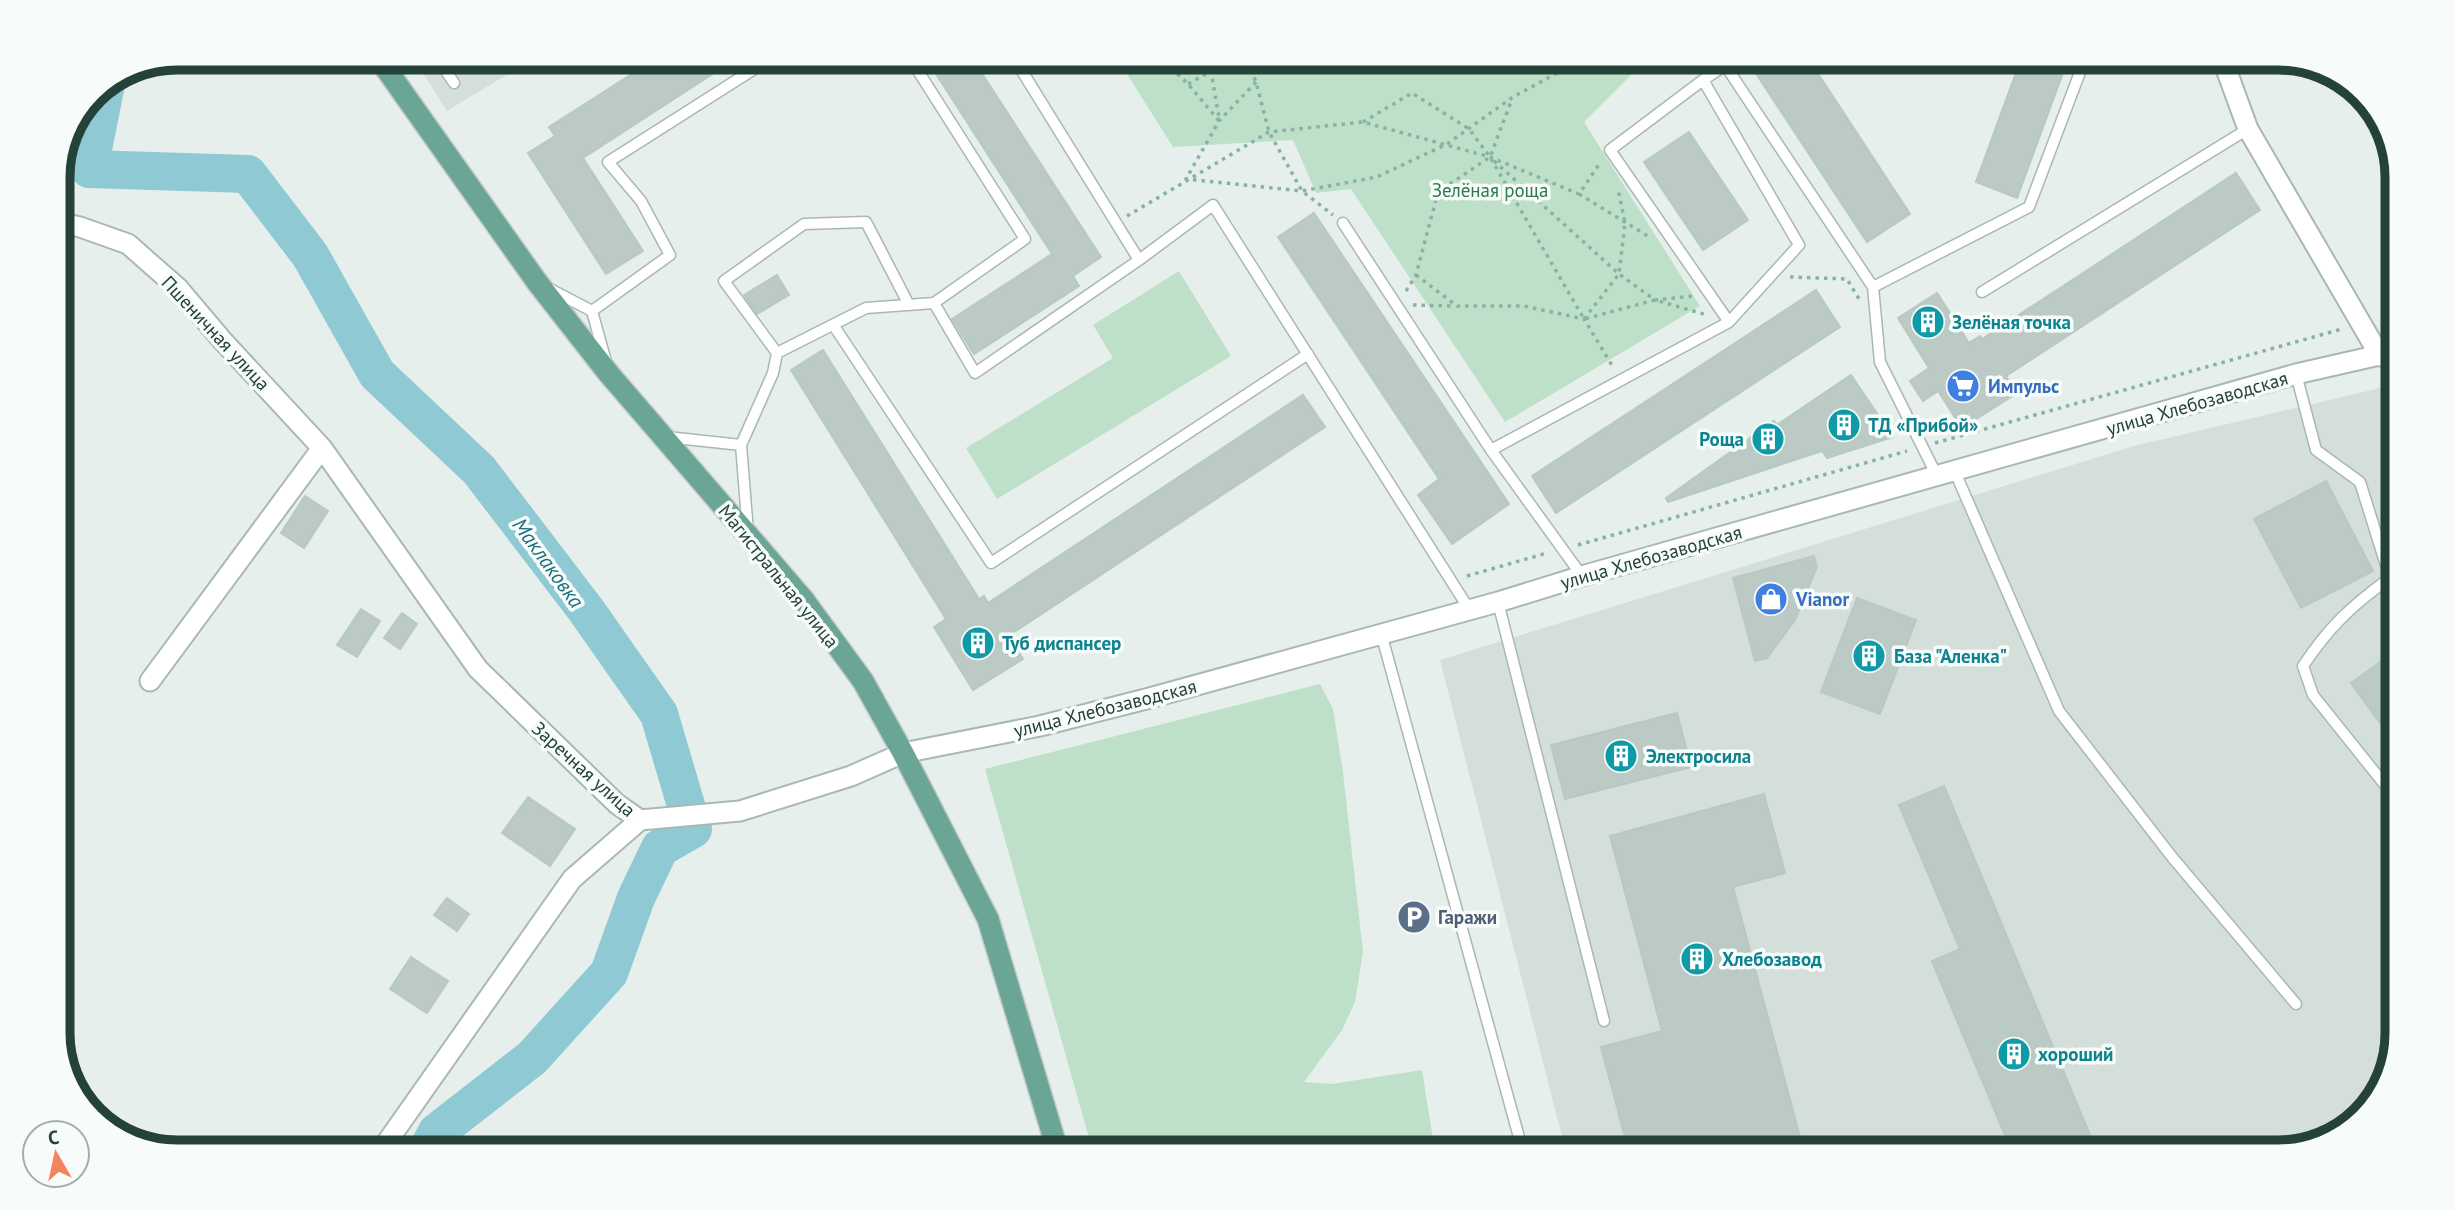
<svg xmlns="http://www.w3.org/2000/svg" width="2455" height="1210" font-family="'PT Sans',sans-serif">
<rect width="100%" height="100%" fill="#e6efeb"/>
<path fill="#d4dfda" d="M 418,65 L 523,65 L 447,111 Z
M 2397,384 L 2397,1033 L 2385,1085 L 2344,1132 L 2278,1152 L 1566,1152 L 1440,660 L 2134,446 Z"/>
<path fill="#bfe0c8" d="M 1646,60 L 1584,122 L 1700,306 L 1505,422 L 1351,189 L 1316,193 L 1293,140 L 1173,147 L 1120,63 Z
M 1179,271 L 1231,356 L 997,499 L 966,448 L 1113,358 L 1093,325 Z
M 1320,684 L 1333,709 L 1343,772 L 1363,952 L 1355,1002 L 1342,1030 L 1304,1082 L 1332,1084 L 1422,1070 L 1435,1152 L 1093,1152 L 985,769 Z"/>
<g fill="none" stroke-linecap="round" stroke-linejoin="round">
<path stroke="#8ec9d4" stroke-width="38" d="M 106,84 L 89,169 L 248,174 L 310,255 L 377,374 L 479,470 L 586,610 L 659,714 L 693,829 L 660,848 L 636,898 L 609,973 L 532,1058 L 437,1132 L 426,1152"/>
</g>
<path fill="#bbcac4" stroke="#b8c9c2" stroke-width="2" d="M 2021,59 L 2068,59 L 2017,198 L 1976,182 Z
M 1747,60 L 1809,60 L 1910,214 L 1867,242 Z
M 929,63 L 975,63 L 1101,257 L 1073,276 L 1079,286 L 974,354 L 952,319 L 1052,254 Z
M 728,64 L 583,158 L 643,251 L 606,274 L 528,153 L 555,136 L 549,127 L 646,65 Z
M 1689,132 L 1748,220 L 1703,250 L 1644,162 Z
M 2236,173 L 2260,210 L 2006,376 L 2017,393 L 1962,428 L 1938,391 L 1923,401 L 1910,381 L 1929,368 L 1898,318 L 1937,293 L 1969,343 L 1980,336 L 1982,339 Z
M 1314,213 L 1509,504 L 1452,544 L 1418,495 L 1439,479 L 1278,237 Z
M 777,275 L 789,295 L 757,314 L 744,295 Z
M 1816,290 L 1840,327 L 1556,513 L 1532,476 Z
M 823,350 L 979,599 L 984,596 L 988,603 L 1303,395 L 1325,427 L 1008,636 L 1023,659 L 973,690 L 934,627 L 946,619 L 791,370 Z
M 1851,375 L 1893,437 L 1827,458 L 1822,451 L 1668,502 L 1666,498 L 1774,421 L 1777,425 Z
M 2326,481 L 2373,571 L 2301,608 L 2254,519 Z
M 305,496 L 328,511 L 304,548 L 281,533 Z
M 1814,556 L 1817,567 L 1795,620 L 1767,658 L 1755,661 L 1733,578 Z
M 1857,598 L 1916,620 L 1880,714 L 1821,692 Z
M 361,609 L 380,621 L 357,657 L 337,645 Z
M 402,613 L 417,624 L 400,649 L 384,638 Z
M 2397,650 L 2397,746 L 2351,683 Z
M 1677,713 L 1691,767 L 1565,799 L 1551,745 Z
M 1944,786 L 2095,1147 L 2082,1152 L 2012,1152 L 1932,961 L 1960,949 L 1899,805 Z
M 1764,794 L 1785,873 L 1733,887 L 1804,1152 L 1629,1152 L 1601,1047 L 1662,1031 L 1610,836 Z
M 528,797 L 575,829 L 550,866 L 502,833 Z
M 447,898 L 469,914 L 457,931 L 434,915 Z
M 411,957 L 448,981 L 427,1013 L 390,989 Z"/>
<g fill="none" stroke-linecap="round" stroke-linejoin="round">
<defs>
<path id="service" d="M 1017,63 L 1139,260
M 442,65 L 454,83
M 1725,65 L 1873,287 L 1880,362 L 1937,476
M 1703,80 L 1610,150 L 1729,322
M 1343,223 L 1491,450 L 1582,576
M 1873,287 L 2029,207 L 2085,59
M 550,289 L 592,311 L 670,255 L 641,201 L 608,162 L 762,64
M 1982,292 L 2248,129
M 934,303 L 975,373 L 1139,260 L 1213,205 L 1469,609
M 592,311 L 605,358
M 834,326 L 991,563 L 1308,354
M 777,353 L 866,308 L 934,303 L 1025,239 L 913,63
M 2296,374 L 2316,450 L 2360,482 L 2390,578 C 2351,606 2329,627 2303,666 L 2313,695 L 2389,790
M 667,437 L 741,445 L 773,373 L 777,353 L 724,281 L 804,224 L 866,222 L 909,305
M 741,445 L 748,532
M 1491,450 L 1729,322 L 1799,245 L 1703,80 L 1733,60
M 1955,472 L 2059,711 L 2172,857 L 2296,1004
M 1498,602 L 1604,1021
M 1381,633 L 1523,1152"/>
<path id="minor" d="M 2222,58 L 2248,129 L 2380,356
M 58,222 L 80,227 L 128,244 L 178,288 L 222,340 L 322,448 L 478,669 L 617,804 L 640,820
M 150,681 L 322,448
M 640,820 L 740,811 L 851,776 L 903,753 L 1040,726 L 1146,699 L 1498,602 L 1582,576 L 2296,374 L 2397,351
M 380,1152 L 572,879 L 640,820"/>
<path id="primary" d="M 384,66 L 537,282 L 609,374 L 803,599 L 863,681 L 903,753 L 988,919 L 1058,1152"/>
</defs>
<use href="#service" stroke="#a8b8b2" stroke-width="13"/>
<use href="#minor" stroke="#a8b8b2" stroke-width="23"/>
<use href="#primary" stroke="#c2cac8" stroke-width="24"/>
<path stroke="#86b3a5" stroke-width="3.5" stroke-dasharray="3.5 5" stroke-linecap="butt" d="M 1165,62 L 1188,84 L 1219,121
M 1212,62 L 1211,71 L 1219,118
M 1247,62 L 1256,82 L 1269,132 L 1302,191 L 1333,215
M 1256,82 L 1219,121 L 1186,179 L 1302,191 L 1377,177 L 1447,144 L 1513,97 L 1579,61
M 1188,84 L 1211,71
M 1363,122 L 1412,93 L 1469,129 L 1490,157 L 1584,319 L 1655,300 L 1707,315
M 1494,161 L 1619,274 L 1655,300 L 1693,296
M 1579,194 L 1651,238
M 1127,216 L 1269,132 L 1363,122 L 1490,157 L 1579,194 L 1600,163
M 1416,275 L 1457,306 L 1524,306 L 1584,319 L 1613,367
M 1790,277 L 1847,279 L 1859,299
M 1406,291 L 1416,275 L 1438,192 L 1490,157 L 1512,99
M 1413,305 L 1454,306
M 1584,319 L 1619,274 L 1625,223 L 1618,189
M 1935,443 L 2342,329
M 1578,545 L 1907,451
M 1467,576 L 1547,553"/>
<use href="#service" stroke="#fff" stroke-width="10"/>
<use href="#minor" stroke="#fff" stroke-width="19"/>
<use href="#primary" stroke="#6aa596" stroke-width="21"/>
</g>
<defs>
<symbol id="building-disc" viewBox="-11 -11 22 22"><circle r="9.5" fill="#0f9aa8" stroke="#f7fbf9"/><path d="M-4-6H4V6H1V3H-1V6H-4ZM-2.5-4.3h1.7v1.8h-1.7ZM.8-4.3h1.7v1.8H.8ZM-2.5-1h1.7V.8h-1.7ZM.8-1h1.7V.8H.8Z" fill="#fff"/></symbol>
<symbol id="supermarket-disc" viewBox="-11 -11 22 22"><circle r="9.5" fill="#3f7fe0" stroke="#f7fbf9"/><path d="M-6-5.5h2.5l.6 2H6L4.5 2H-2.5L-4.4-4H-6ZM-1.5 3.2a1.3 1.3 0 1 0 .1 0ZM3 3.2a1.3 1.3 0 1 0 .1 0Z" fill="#fff"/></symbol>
<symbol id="shop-disc" viewBox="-11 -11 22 22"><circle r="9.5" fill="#3f7fe0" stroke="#f7fbf9"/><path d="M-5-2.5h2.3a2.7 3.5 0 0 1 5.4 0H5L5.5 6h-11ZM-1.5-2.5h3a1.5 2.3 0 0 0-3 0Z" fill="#fff"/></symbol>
<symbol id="parking-disc" viewBox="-11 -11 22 22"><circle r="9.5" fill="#5c6f8a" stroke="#f7fbf9"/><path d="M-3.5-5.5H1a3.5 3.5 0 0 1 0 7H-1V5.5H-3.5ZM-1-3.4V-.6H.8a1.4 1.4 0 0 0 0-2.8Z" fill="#fff"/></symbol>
</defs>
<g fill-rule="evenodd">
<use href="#building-disc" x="1909" y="303" width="38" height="38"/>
<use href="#supermarket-disc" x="1944" y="367" width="38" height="38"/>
<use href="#building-disc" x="1825" y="406" width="38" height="38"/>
<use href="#building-disc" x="1749" y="420" width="38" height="38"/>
<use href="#shop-disc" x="1752" y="580" width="38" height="38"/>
<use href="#building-disc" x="959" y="624" width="38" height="38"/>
<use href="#building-disc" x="1850" y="637" width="38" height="38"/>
<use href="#building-disc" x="1602" y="737" width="38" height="38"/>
<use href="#parking-disc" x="1395" y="898" width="38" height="38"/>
<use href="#building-disc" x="1678" y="940" width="38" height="38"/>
<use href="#building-disc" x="1995" y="1035" width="38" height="38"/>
</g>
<g text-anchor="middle" stroke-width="7" stroke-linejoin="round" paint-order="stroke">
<g font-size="19" fill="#2d7a4b" stroke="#f7fbf9">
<text x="1490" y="197">Зелёная роща</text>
</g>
<g font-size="19" font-weight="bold" fill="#0d838f" stroke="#f7fbf9" text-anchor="start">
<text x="1952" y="329">Зелёная точка</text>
<text x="1868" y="432">ТД «Прибой»</text>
<text x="1744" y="446" text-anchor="end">Роща</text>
<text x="1002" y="650">Туб диспансер</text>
<text x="1894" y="663">База "Аленка"</text>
<text x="1646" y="763">Электросила</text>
<text x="1722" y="966">Хлебозавод</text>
<text x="2038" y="1061">хороший</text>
</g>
<g font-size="19" fill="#24423a" stroke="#f7fbf9">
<text transform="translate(216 333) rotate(47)" y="7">Пшеничная улица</text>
<text transform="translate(2197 403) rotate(-16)" y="7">улица Хлебозаводская</text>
<text transform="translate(1651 557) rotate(-16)" y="7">улица Хлебозаводская</text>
<text transform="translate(779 576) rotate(51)" y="7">Магистральная улица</text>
<text transform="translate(1105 708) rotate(-14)" y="7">улица Хлебозаводская</text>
<text transform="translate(584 769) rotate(42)" y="7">Заречная улица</text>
</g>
<g font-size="19" font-weight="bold" fill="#366cbe" stroke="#f7fbf9" text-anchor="start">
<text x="1988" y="393">Импульс</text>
<text x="1796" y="606">Vianor</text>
</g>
<g font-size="19" font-weight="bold" fill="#4e5e75" stroke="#f7fbf9" text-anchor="start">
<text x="1438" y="924">Гаражи</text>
</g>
<g font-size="21" font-style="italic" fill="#1c6f80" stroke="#f7fbf9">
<text transform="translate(548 563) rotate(54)" y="7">Маклаковка</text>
</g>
</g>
<path d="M0 0H2455V1210H0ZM177 70H2278A107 107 0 0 1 2385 177V1033A107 107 0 0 1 2278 1140H177A107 107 0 0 1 70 1033V177A107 107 0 0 1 177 70Z" fill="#f7fbf9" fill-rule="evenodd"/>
<path fill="none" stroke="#24423a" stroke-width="9" d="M177 70H2278A107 107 0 0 1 2385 177V1033A107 107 0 0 1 2278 1140H177A107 107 0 0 1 70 1033V177A107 107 0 0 1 177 70Z"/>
<g transform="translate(56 1154) rotate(351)"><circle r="33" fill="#f7fbf9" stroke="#a3b1ad" stroke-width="2"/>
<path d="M0-5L12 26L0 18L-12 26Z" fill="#f4845f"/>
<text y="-10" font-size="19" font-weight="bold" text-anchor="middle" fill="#24423a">С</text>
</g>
</svg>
